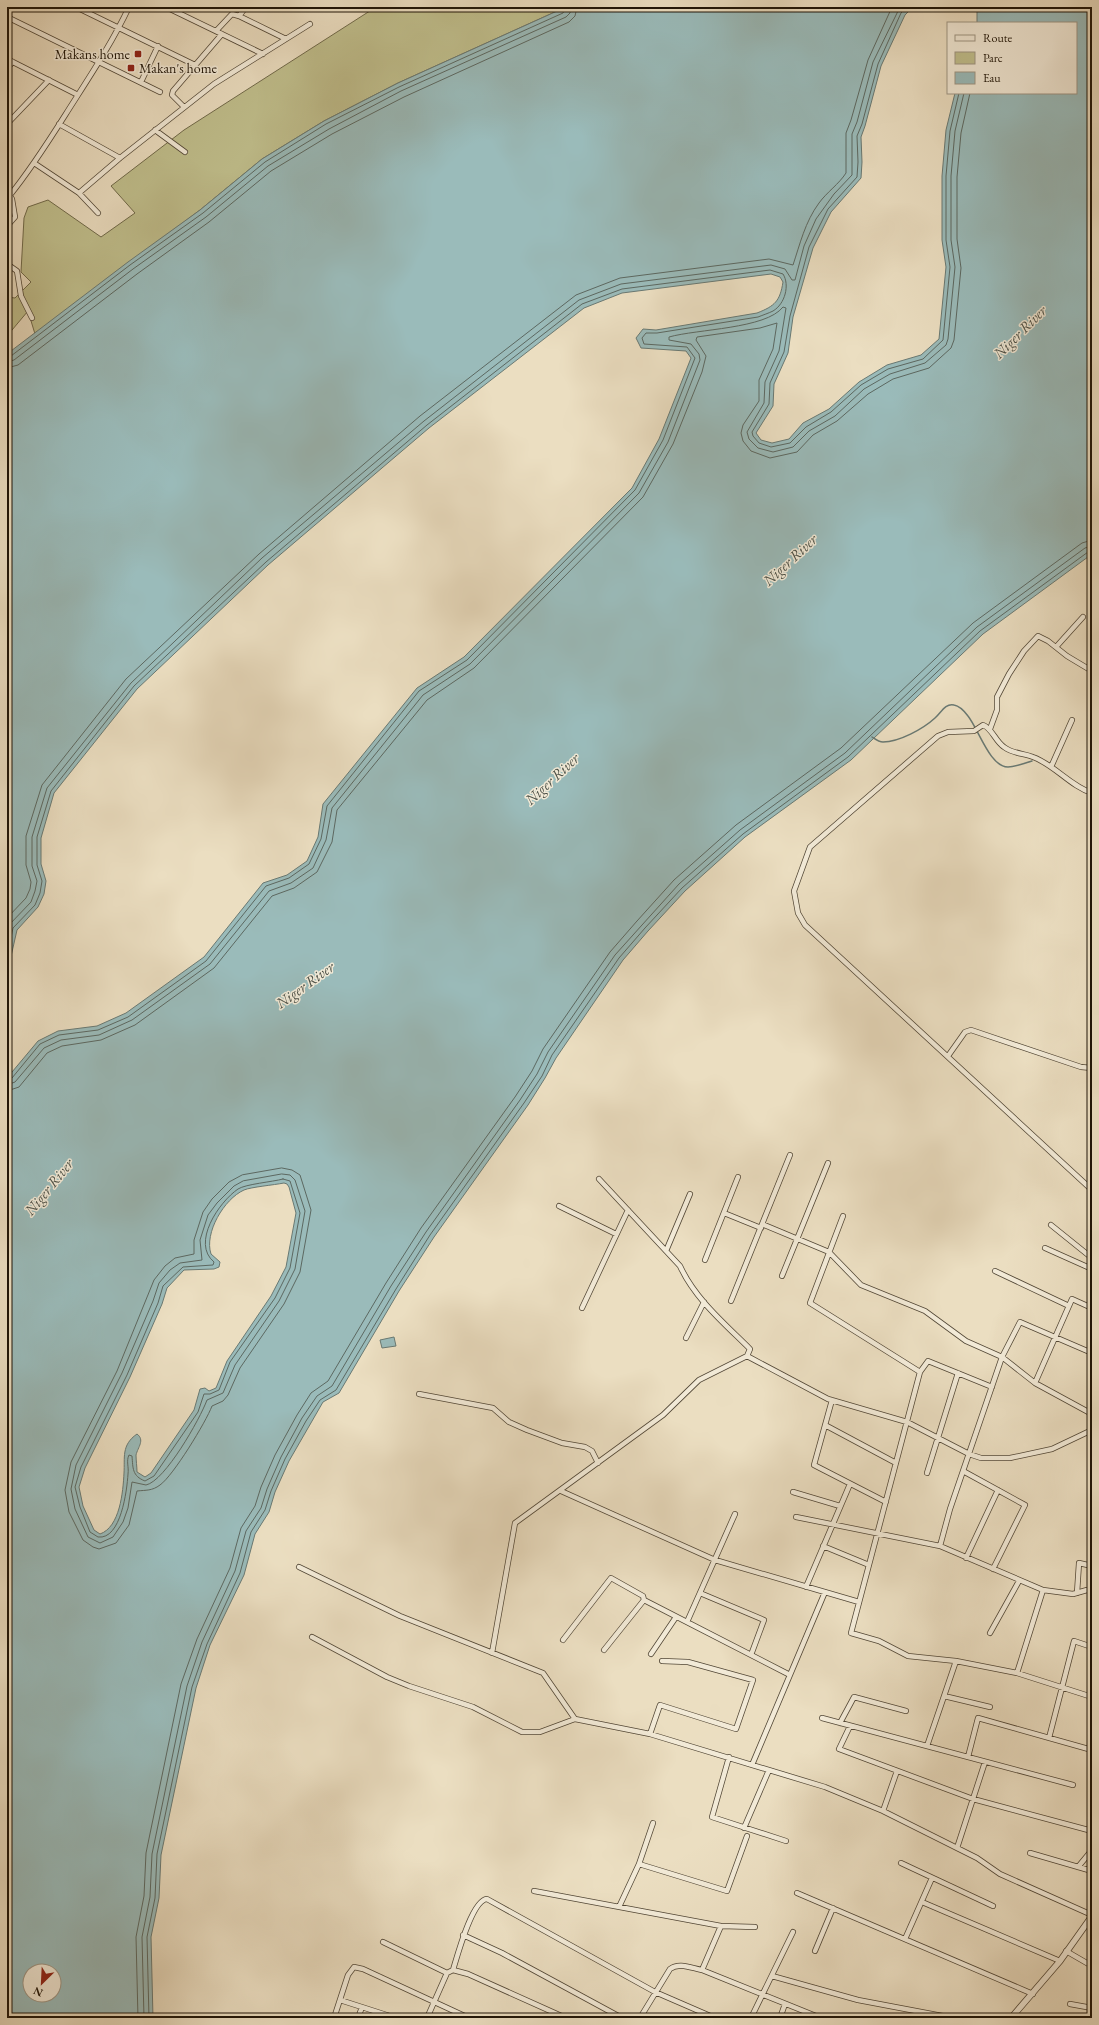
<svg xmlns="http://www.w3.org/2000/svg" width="1099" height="2025" font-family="'EB Garamond',serif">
<rect width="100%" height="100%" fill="#ebdec1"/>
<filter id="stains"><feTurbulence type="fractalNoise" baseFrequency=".005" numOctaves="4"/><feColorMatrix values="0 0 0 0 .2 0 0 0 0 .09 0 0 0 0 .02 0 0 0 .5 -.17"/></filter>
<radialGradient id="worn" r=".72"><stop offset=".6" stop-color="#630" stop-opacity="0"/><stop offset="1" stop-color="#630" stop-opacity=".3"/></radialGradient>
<path fill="#c0bf8d" stroke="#706a4a" d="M 376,7 L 566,7 L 398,83 L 324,121 L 262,159 L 200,210 L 35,334 L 28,311 L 7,336 L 7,297 L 15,298 L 31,282 L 21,272 L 24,218 L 28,207 L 48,200 L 101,237 L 135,213 L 111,186 L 184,130 Z"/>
<path fill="#9abbba" stroke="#697973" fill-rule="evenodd" d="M 566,7 L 913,7 L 905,15 L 881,66 L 865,126 L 861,137 L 862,162 L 861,178 L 831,212 L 813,248 L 793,317 L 788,353 L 774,384 L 773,406 L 756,433 L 761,440 L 772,443 L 789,439 L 803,423 L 829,409 L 859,382 L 887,365 L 921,355 L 939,339 L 946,267 L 942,240 L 942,176 L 946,130 L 955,93 L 1076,93 L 1076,23 L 977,23 L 977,7 L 1092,7 L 1092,554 L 983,634 L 851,760 L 745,837 L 685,891 L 648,931 L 623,960 L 556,1058 L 545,1078 L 528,1105 L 434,1237 L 399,1291 L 339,1393 L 323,1402 L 289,1461 L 275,1492 L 269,1512 L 255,1534 L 244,1575 L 210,1645 L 196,1688 L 161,1855 L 159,1898 L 151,1937 L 153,2018 L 7,2018 L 7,1078 L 38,1041 L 58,1031 L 97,1026 L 126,1013 L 204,957 L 263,883 L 287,875 L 307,861 L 318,837 L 323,804 L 417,688 L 464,657 L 632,488 L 659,439 L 691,358 L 686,351 L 641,348 L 636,338 L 643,329 L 656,330 L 757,313 C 775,306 780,301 783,282 L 780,277 L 771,274 L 622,293 L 584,308 L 429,428 L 268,565 L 137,689 L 54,793 L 41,838 L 41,864 L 46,881 L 44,894 L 38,907 L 17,930 L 7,974 L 7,354 L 128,262 L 200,210 L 262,159 L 324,121 L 398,83 ZM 284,1183 L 287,1184 L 289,1187 L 296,1213 L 286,1267 L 271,1296 L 227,1361 L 216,1388 L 209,1391 L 205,1388 L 200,1389 L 194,1410 L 151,1473 L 145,1477 L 137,1472 C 137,1467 136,1460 136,1455 C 138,1447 145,1440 137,1434 C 121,1445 125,1458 124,1473 C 123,1492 120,1527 100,1534 L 94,1530 L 83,1506 L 79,1487 L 85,1468 L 130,1377 L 162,1304 L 167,1288 L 184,1270 L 214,1269 L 219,1267 L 220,1262 L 211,1254 C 204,1233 224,1199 244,1190 C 251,1187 274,1185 284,1183 ZM 30,1971 L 54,1971 L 54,1995 L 30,1995 Z
M 394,1337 L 396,1346 L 382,1348 L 380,1340 Z"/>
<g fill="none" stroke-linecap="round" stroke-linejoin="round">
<path stroke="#5c6861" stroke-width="1" d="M 907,7 L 901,13 L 878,64 L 862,124 L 857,136 L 858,162 L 857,177 L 828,209 L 809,247 L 790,316 L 784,352 L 770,383 L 769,404 L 752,432 L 753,436 L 759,443 L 771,447 L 790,443 L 806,427 L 831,412 L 861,385 L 888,369 L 923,359 L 943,340 L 950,267 L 946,240 L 946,176 L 950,131 L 959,93
M 7,357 L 11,356 L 130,265 L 203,213 L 265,162 L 326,124 L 399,87 L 563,13 L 566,7
M 7,362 L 14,360 L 133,269 L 206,217 L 268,166 L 329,129 L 401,91 L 566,17 L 570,13 L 571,7
M 7,368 L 18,365 L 137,274 L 209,222 L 271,171 L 332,134 L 404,97 L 569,22 L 575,16 L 577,7
M 7,918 L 26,898 L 30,889 L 31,882 L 26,865 L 26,836 L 42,785 L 126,679 L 259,554 L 420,416 L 576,295 L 620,278 L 769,259 L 793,265 C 800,244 805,222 819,203 C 827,192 839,184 846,173 L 846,133 L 851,120 L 868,60 L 892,7
M 7,933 L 9,925 L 31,902 L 35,891 L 37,881 L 32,866 L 32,837 L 47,788 L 131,683 L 262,558 L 424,421 L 579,300 L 621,284 L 771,265 L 785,269 L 792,280 L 795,280 L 804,246 L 816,219 L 834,194 L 852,175 L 852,134 L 857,122 L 873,62 L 900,7
M 7,957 L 13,928 L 35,905 L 40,893 L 42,881 L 37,865 L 37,837 L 51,791 L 134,686 L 266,562 L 427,425 L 582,304 L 622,289 L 770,270 L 783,274 C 790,285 785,304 773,311 C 769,313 763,315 758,317 L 657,333 L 646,333 L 642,338 L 644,344 L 687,347 L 695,358 L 663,440 L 635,490 L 467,660 L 419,691 L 327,806 L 321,839 L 309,864 L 289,878 L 266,886 L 206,961 L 128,1017 L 98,1030 L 59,1035 L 40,1044 L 12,1078 L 7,1080
M 7,1085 L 15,1082 L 44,1048 L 61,1040 L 99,1035 L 132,1020 L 210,964 L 269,891 L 291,883 L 313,868 L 326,840 L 332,808 L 423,695 L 470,664 L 639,493 L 668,442 L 700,360 L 699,354 L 691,344 L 669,340 L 669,337 C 697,329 766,329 783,307 L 786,308 L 779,351 L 765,382 L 764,403 L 747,432 L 749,439 L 758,448 L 773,452 L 793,447 L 809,431 L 835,416 L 864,389 L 890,374 L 925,363 L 946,345 L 948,339 L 955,267 L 951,240 L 951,176 L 955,131 L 964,93
M 7,1091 L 19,1087 L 47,1053 L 62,1046 L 101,1040 L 135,1025 L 214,968 L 272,896 L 294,888 L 317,872 L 332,842 L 337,810 L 427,700 L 474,668 L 643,497 L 673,444 L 702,372 L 706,356 L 696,340 L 697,337 L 760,328 L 777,323 L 773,349 L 759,380 L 759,401 L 743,425 L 741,433 L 743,441 L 751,451 L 770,458 L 797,452 L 813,435 L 837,421 L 868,394 L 893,379 L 929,368 L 951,348 L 954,340 L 961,268 L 957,239 L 957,177 L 961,133 L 970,93
M 282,1168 L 292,1170 L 300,1175 L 311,1210 L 300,1272 L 284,1304 L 240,1368 L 228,1395 L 223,1401 L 212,1406 C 206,1422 173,1476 160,1485 C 152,1491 146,1490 137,1491 L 129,1525 L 116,1543 L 99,1549 L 93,1547 L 83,1540 L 69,1512 L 65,1490 L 71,1462 L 117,1371 L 154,1280 L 165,1266 L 175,1258 L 194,1254 L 194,1240 L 203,1212 L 212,1199 L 229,1182 L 242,1175 Z
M 282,1174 L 290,1175 L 295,1180 L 305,1211 L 295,1269 L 279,1301 L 235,1365 L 223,1393 L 207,1400 C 200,1419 165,1481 146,1485 L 132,1482 L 128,1508 L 123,1522 L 113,1537 L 100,1543 L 88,1537 L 75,1509 L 71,1489 L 76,1465 L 122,1373 L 153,1301 L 159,1283 L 170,1270 L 180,1263 L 202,1260 L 200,1240 L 208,1215 L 217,1203 L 234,1186 L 243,1181 Z
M 283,1179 L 290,1181 L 300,1213 L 290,1268 L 275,1298 L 230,1362 L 219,1390 L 210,1394 L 204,1394 L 198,1412 L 154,1476 L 145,1481 C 132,1476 133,1468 132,1456 L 129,1455 C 126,1461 129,1467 128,1474 C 127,1490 121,1540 98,1537 L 90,1532 L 80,1507 L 75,1487 L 81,1467 L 127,1375 L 158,1303 L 163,1286 L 183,1267 L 213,1265 L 214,1262 C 191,1243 219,1202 238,1189 C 246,1184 272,1182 283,1179 Z
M 138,2018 L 136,1937 L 144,1896 L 146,1853 L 181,1684 L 197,1639 L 230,1568 L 241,1528 L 255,1506 L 261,1487 L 275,1455 L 297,1415 L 311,1393 L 328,1381 L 386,1283 L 421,1228 L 515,1097 L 532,1071 L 543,1049 L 610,952 L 637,921 L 674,880 L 736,825 L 841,748 L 973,623 L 1082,543 L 1092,540
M 144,2018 L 142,1937 L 150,1897 L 152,1854 L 187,1686 L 202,1642 L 235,1571 L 246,1531 L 261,1508 L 267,1489 L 281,1457 L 302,1418 L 317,1396 L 332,1386 L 391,1286 L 426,1232 L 520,1100 L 537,1074 L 548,1052 L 615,955 L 642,925 L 679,884 L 740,830 L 845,753 L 977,627 L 1085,548 L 1092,546
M 149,2018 L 147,1937 L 155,1898 L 157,1854 L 192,1687 L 207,1644 L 240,1573 L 251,1532 L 265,1510 L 271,1491 L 285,1459 L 306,1421 L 320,1400 L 336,1390 L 396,1289 L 430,1235 L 524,1103 L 542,1076 L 552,1055 L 619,958 L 645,928 L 682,888 L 743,834 L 848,757 L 980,631 L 1088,552 L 1092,551"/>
<path stroke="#697973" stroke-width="1.5" d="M 872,737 C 875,739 879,742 883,742 C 899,742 923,729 935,718 C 941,713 945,703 954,705 C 960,706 965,712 968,716 C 979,730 990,767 1008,767 C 1016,767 1024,763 1032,761"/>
<defs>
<path id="minor" d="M 76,7 L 195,65
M 166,7 L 263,54
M 239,16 L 286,39
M 7,17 L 160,92
M 216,31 L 232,14 L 239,16 L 246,7
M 7,59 L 78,95
M 7,68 L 13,62
M 141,82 L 158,46
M 184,107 L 172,95 L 173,91 L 222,34
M 7,124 L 49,80
M 59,124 L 120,158
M 155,130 L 185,152
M 34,163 L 79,193 L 98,213
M 7,191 L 12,199 L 15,217 L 7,226
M 79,193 L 120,158 L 214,84 L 310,24
M 10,195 C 32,168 50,139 69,109 C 90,76 112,43 129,7
M 7,264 L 17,271 L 21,296 L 32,318
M 1056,647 L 1083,617
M 990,729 L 997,710 L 997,697 L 1009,674 L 1024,651 L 1038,636 L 1048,641 L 1067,656 L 1092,671
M 1051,767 L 1072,720
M 1092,793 C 1070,786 1055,765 1033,757 C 1023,753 1013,754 1004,747 C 995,741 992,728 983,725 L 974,731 L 948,732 L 938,736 L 810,847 L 794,891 L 798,913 L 805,925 L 1092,1190
M 948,1056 L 965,1032 L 971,1030 L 1081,1067 L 1092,1068
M 559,1206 L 616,1234
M 724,1213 L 761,1228
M 843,1216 L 810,1303 L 920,1372
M 762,1224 L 829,1252 L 861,1285 L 925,1311 L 966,1341 L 1002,1357 L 1035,1383 L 1092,1414
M 1051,1225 L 1092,1258
M 1045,1248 L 1092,1269
M 666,1251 L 690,1194
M 705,1260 L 738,1177
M 995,1271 L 1069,1306
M 782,1276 L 828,1163
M 731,1301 L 790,1155
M 582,1308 L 628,1210
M 686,1338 L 704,1302
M 747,1356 L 828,1399 L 907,1422 L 969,1454 L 981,1458 L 1010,1458 L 1052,1449 L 1092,1430
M 1035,1383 L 1072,1299 L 1092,1308
M 992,1387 L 928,1361 L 920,1372 L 851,1633 L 879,1641 L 908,1656 L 956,1661 L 1017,1673 L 1092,1697
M 419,1394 L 493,1408 L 509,1422 L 527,1430 L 562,1443 L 585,1447 L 592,1451 L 598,1463
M 832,1400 L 814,1465 L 886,1502
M 825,1425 L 896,1463
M 963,1471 L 1025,1505 L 993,1569
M 927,1473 L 958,1373
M 561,1491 L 715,1560 L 859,1602
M 793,1492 L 840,1506
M 796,1517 L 940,1546 L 1043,1590 L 1073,1594 L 1087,1590 L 1092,1590
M 823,1546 L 869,1565
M 940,1546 L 950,1509 L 1002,1357 L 1020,1322 L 1092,1353
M 966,1558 L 998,1490
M 299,1567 L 400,1616 L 543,1673 L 575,1719
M 806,1587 L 850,1484
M 700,1593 L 764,1620 L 751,1655
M 1077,1593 L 1079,1563 L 1092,1566
M 687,1622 L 735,1514
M 990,1633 L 1019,1581
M 312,1637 L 387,1677 L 409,1686 L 473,1707 L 522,1732 L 540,1732 L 575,1719 L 650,1734 L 825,1787 L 883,1811 L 977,1858 L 1000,1874 L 1092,1915
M 563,1640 L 611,1578 L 643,1596 L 644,1600 L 790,1675
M 604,1650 L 644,1600
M 492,1653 L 515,1523 L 663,1415 L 699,1380 L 747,1356 L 750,1349 C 725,1324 695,1299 680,1266 L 599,1179
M 651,1654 L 676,1617
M 1017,1673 L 1043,1590
M 944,1696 L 990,1707
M 822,1718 L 1073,1785
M 840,1723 L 854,1697 L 906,1711
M 850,1726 L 839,1749 L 973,1799 L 1092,1831
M 650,1734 L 660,1705 L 736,1729 L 753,1680 L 688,1662 L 662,1661
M 1049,1738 L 1074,1641 L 1092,1647
M 927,1746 L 956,1661
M 729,1757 L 712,1817 L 786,1841
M 968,1757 L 978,1718 L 1092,1750
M 752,1765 L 825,1592
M 883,1811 L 897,1771
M 744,1828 L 769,1770
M 957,1848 L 985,1762
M 1030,1853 L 1092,1871
M 901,1863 L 993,1906
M 639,1864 L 727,1891 L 747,1836
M 1078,1867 L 1092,1850
M 534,1891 L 721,1926 L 755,1927
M 797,1893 L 1033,1994
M 922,1902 L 1060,1961
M 619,1907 L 639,1864 L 653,1823
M 463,1935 L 502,1953 L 622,2018
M 905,1939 L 932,1878
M 383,1942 L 447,1973 L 427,2018
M 815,1951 L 833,1908
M 1066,1951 L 1092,1966
M 453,1970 C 457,1957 472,1900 487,1899 L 655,1992 L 715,2018
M 702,1970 L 721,1926
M 447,1973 L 453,1970 L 468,1974 L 566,2018
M 772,1976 L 858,2000 L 953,2018
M 340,2000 L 396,2018
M 1070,2004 L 1092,2008
M 334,2018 L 348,1975 L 354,1967 L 363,1969 L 469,2018
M 358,2018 L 362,2007
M 640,2018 L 670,1969 C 679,1962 691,1968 702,1970 L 821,2018
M 751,2018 L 793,1932
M 780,2018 L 785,2004"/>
<path id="tertiary" d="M 1011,2018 L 1060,1961 L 1092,1916"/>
</defs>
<use href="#minor" stroke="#524736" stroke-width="6"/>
<use href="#tertiary" stroke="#524736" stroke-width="7"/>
<use href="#minor" stroke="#f2ead7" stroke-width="4.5"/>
<use href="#tertiary" stroke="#f2ead7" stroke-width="5.5"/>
</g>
<g fill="#8f2418" stroke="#f2ead7" stroke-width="1.5">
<rect x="134" y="50" width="8" height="8" rx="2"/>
<rect x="127" y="64" width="8" height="8" rx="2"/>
</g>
<g text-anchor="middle" stroke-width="3" stroke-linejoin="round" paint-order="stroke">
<g font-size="14" fill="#1f1508" stroke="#f2ead7" text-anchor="end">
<text x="130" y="59">Makans home</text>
<text x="139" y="73" text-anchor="start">Makan's home</text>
</g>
<g font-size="15" font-style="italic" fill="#4a4f46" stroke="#f2ead7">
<text transform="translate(1020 332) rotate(-45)" y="5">Niger River</text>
<text transform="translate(790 560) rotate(-43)" y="5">Niger River</text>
<text transform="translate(552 779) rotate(-43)" y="5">Niger River</text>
<text transform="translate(305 985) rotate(-36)" y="5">Niger River</text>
<text transform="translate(49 1187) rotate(-51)" y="5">Niger River</text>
</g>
</g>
<rect width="1099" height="2025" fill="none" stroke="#ebdec1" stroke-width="24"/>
<rect x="8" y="8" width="1083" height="2009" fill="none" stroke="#1f1508" stroke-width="2"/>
<rect x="12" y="12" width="1075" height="2001" fill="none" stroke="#1f1508"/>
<rect x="947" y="22" width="130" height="72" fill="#f2ead7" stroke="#9e9584"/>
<rect x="955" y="35" width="20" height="6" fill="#f2ead7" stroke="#9e9584"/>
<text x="983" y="42" font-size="12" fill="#1f1508">Route</text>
<rect x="955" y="52" width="20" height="12" fill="#c0bf8d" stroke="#9e9584"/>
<text x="983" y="62" font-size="12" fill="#1f1508">Parc</text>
<rect x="955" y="72" width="20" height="12" fill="#9abbba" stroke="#9e9584"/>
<text x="983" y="82" font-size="12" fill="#1f1508">Eau</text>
<g transform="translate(42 1983) rotate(204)"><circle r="19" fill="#f2ead7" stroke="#9e9584"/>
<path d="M0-3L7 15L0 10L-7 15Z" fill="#8f2418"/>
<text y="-6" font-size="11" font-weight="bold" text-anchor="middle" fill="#1f1508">N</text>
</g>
<rect width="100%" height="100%" filter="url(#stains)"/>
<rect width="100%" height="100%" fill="url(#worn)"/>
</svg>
